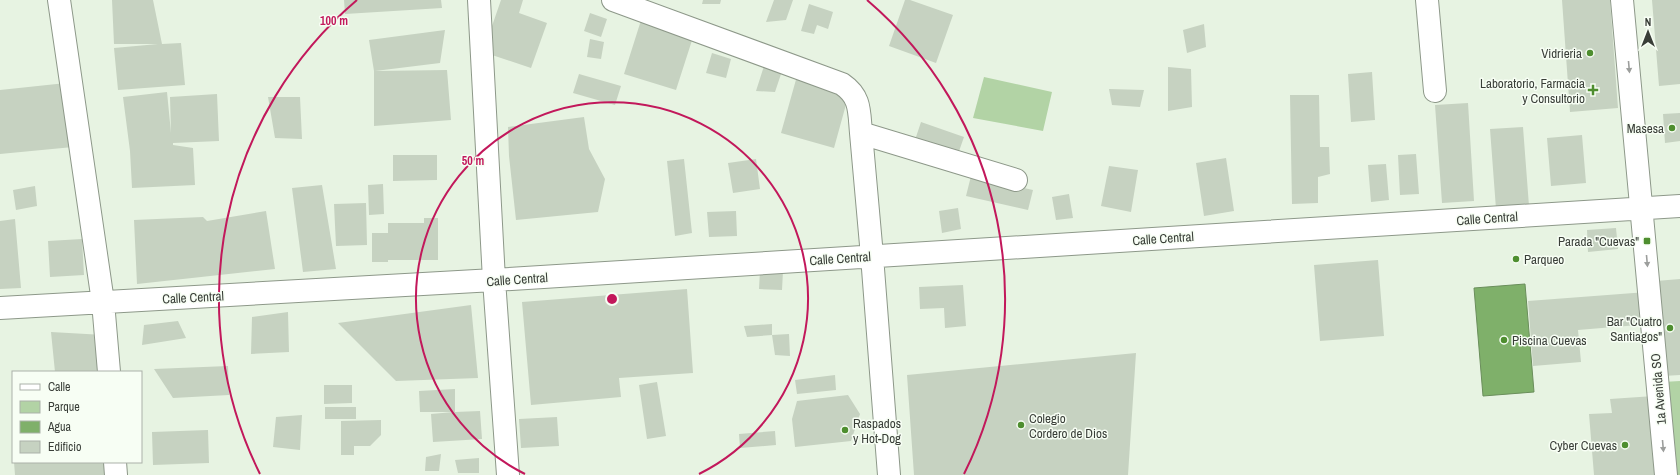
<svg xmlns="http://www.w3.org/2000/svg" width="1680" height="475" font-family="'Archivo Narrow',sans-serif">
<rect width="100%" height="100%" fill="#e7f3e2"/>
<path fill="#b2d3a5" d="M 984,77 L 1052,92 L 1043,131 L 973,118 Z
M 1680,381 L 1680,475 L 1670,475 L 1663,382 Z"/>
<path fill="#7fb06a" stroke="#6a8e5b" d="M 1525,284 L 1534,392 L 1483,396 L 1474,288 Z"/>
<path fill="#c6d2c1" d="M 112,0 L 153,0 L 162,44 L 181,43 L 185,85 L 118,90 L 114,48 L 158,44 L 114,44 Z
M 344,0 L 441,0 L 442,8 L 345,14 Z
M 501,0 L 523,0 L 519,13 L 547,23 L 531,68 L 483,52 Z
M 703,0 L 721,0 L 720,4 L 702,4 Z
M 774,0 L 793,0 L 786,20 L 766,22 Z
M 905,0 L 910,0 L 953,15 L 936,63 L 889,46 Z
M 1562,0 L 1610,0 L 1618,108 L 1570,112 Z
M 1652,0 L 1680,0 L 1680,84 L 1659,86 Z
M 809,4 L 833,12 L 828,29 L 817,25 L 814,34 L 801,31 Z
M 590,13 L 607,19 L 601,37 L 584,31 Z
M 643,14 L 695,31 L 676,90 L 624,74 Z
M 1204,24 L 1206,47 L 1187,53 L 1183,30 Z
M 445,30 L 440,63 L 375,71 L 447,70 L 451,120 L 374,126 L 374,71 L 369,40 Z
M 590,39 L 604,42 L 601,59 L 587,57 Z
M 712,53 L 731,59 L 726,78 L 706,73 Z
M 764,66 L 782,71 L 775,92 L 756,91 Z
M 1168,67 L 1191,69 L 1192,107 L 1168,111 Z
M 1372,72 L 1375,120 L 1351,122 L 1348,74 Z
M 579,74 L 621,86 L 615,105 L 573,93 Z
M 797,76 L 850,90 L 834,148 L 781,133 Z
M 66,83 L 73,147 L 0,154 L 0,90 Z
M 1109,89 L 1144,90 L 1140,107 L 1112,105 Z
M 167,92 L 171,133 L 170,97 L 217,94 L 219,141 L 173,143 L 173,145 L 193,148 L 195,185 L 132,188 L 130,151 L 123,97 Z
M 1290,95 L 1319,95 L 1320,147 L 1329,147 L 1330,174 L 1318,177 L 1318,203 L 1292,204 Z
M 268,97 L 300,97 L 302,139 L 275,138 Z
M 1468,103 L 1474,201 L 1442,203 L 1435,105 Z
M 1680,113 L 1680,141 L 1665,143 L 1663,114 Z
M 584,117 L 589,149 L 605,179 L 598,212 L 516,220 L 509,156 L 508,127 Z
M 921,122 L 964,137 L 957,157 L 914,143 Z
M 1523,127 L 1529,206 L 1496,209 L 1490,129 Z
M 1582,135 L 1586,183 L 1551,186 L 1547,138 Z
M 1416,154 L 1419,194 L 1400,195 L 1398,155 Z
M 393,155 L 437,155 L 437,180 L 393,181 Z
M 1226,158 L 1234,211 L 1204,216 L 1196,163 Z
M 684,159 L 692,233 L 675,236 L 667,161 Z
M 756,159 L 760,189 L 733,193 L 728,163 Z
M 1386,164 L 1389,200 L 1371,202 L 1368,165 Z
M 1109,166 L 1138,170 L 1131,212 L 1101,206 Z
M 971,176 L 1033,190 L 1028,210 L 966,196 Z
M 383,184 L 384,214 L 369,215 L 368,185 Z
M 322,185 L 336,269 L 303,272 L 292,188 Z
M 35,186 L 37,206 L 16,210 L 13,190 Z
M 1069,194 L 1073,218 L 1056,220 L 1052,197 Z
M 366,203 L 367,245 L 336,246 L 334,204 Z
M 958,208 L 961,229 L 942,233 L 939,211 Z
M 266,211 L 275,269 L 137,284 L 134,220 L 203,217 L 207,221 Z
M 736,211 L 737,236 L 709,237 L 707,212 Z
M 424,218 L 438,218 L 438,260 L 388,260 L 388,262 L 372,262 L 372,233 L 388,233 L 388,223 L 424,223 Z
M 15,219 L 21,288 L 0,289 L 0,221 Z
M 1616,228 L 1618,249 L 1588,252 L 1587,230 Z
M 82,239 L 84,275 L 50,277 L 48,241 Z
M 1378,260 L 1384,336 L 1320,341 L 1314,265 Z
M 760,270 L 783,271 L 782,290 L 759,289 Z
M 1680,279 L 1680,375 L 1663,376 L 1656,281 Z
M 963,285 L 966,326 L 945,328 L 944,308 L 920,309 L 919,287 Z
M 687,289 L 693,373 L 619,378 L 621,397 L 531,405 L 522,302 Z
M 1647,292 L 1650,324 L 1578,330 L 1581,362 L 1533,366 L 1528,301 Z
M 471,305 L 478,378 L 396,381 L 338,323 Z
M 288,312 L 289,352 L 251,354 L 252,317 Z
M 178,321 L 186,338 L 142,345 L 144,325 Z
M 772,324 L 772,335 L 747,337 L 744,326 Z
M 51,332 L 104,335 L 104,372 L 55,372 Z
M 789,334 L 790,356 L 775,355 L 772,335 Z
M 1136,353 L 1128,475 L 914,475 L 907,375 Z
M 228,366 L 229,395 L 173,398 L 154,369 Z
M 835,375 L 836,390 L 797,394 L 795,380 Z
M 657,382 L 666,436 L 647,439 L 639,385 Z
M 324,385 L 352,385 L 352,403 L 324,404 Z
M 455,389 L 455,412 L 480,411 L 482,439 L 433,442 L 431,414 L 454,412 L 420,412 L 419,391 Z
M 848,395 L 860,414 L 851,441 L 795,447 L 792,419 L 797,401 Z
M 1654,396 L 1660,475 L 1594,475 L 1589,414 L 1612,413 L 1610,399 Z
M 325,407 L 356,407 L 356,419 L 325,419 Z
M 302,415 L 300,450 L 273,447 L 276,417 Z
M 557,417 L 559,446 L 521,448 L 519,419 Z
M 381,420 L 381,435 L 370,446 L 354,446 L 354,455 L 341,455 L 341,421 Z
M 208,430 L 209,463 L 153,465 L 152,432 Z
M 775,431 L 776,445 L 740,448 L 739,434 Z
M 441,454 L 439,471 L 425,471 L 426,457 Z
M 479,458 L 479,473 L 458,473 L 455,460 Z
M 14,462 L 109,462 L 109,475 L 15,475 Z"/>
<g fill="none" stroke-linecap="round" stroke-linejoin="round">
<defs>
<path id="minor" d="M 59,0 L 103,302 L 109,372
M 479,0 L 494,280 L 508,475
M 613,0 L 842,84 C 861,97 859,111 861,133
M 1427,0 L 1435,91
M 1622,0 L 1666,475
M 0,308 L 494,280 L 1680,206
M 115,462 L 116,475
M 889,475 L 872,256 L 861,133 L 1016,180"/>
</defs>
<use href="#minor" stroke="#8d9889" stroke-width="24"/>
<use href="#minor" stroke="#fff" stroke-width="22"/>
</g>
<defs><path id="oneway-solid" d="M-6-.8H1V-3.2L6.5 0L1 3.2V.8H-6Z"/></defs>
<g fill="#9c9e9c">
<use href="#oneway-solid" transform="translate(1629 67) rotate(85)"/>
<use href="#oneway-solid" transform="translate(1647 261) rotate(85)"/>
<use href="#oneway-solid" transform="translate(1663 446) rotate(85)"/>
</g>
<g fill="none" stroke="#c2185b" stroke-width="2">
<path d="M525 474A196 196 0 1 1 699 474"/>
<path d="M260 474A393 393 0 0 1 357 0M867 0A393 393 0 0 1 964 474"/>
</g>
<g fill="#4e8e2f" stroke="#f7fef4" stroke-width="1.5">
<circle cx="1590" cy="53" r="4"/>
<path d="M1591 84h4v4h4v4h-4v4h-4v-4h-4v-4h4z"/>
<circle cx="1672" cy="128" r="4"/>
<rect x="1643" y="237" width="8" height="8" rx="2"/>
<circle cx="1516" cy="259" r="4"/>
<circle cx="1670" cy="328" r="4"/>
<circle cx="1504" cy="340" r="4"/>
<circle cx="1021" cy="425" r="4"/>
<circle cx="845" cy="430" r="4"/>
<circle cx="1625" cy="445" r="4"/>
</g>
<g text-anchor="middle" stroke-width="3" stroke-linejoin="round" paint-order="stroke">
<g font-size="13" fill="#393e38" stroke="#f7fef4" text-anchor="end">
<text x="1582" y="58">Vidrieria</text>
<text x="1585" y="88">Laboratorio, Farmacia<tspan x="1585" dy="15">y Consultorio</tspan></text>
<text x="1664" y="133">Masesa</text>
<text x="1639" y="246">Parada "Cuevas"</text>
<text x="1524" y="264" text-anchor="start">Parqueo</text>
<text x="1662" y="326">Bar "Cuatro<tspan x="1662" dy="15">Santiagos"</tspan></text>
<text x="1512" y="345" text-anchor="start">Piscina Cuevas</text>
<text x="1029" y="423" text-anchor="start">Colegio<tspan x="1029" dy="15">Cordero de Dios</tspan></text>
<text x="853" y="428" text-anchor="start">Raspados<tspan x="853" dy="15">y Hot-Dog</tspan></text>
<text x="1617" y="450">Cyber Cuevas</text>
</g>
<g font-size="13" fill="#393e38" stroke="#f7fef4">
<text transform="translate(1487 218) rotate(-4)" y="5">Calle Central</text>
<text transform="translate(1163 238) rotate(-4)" y="5">Calle Central</text>
<text transform="translate(840 258) rotate(-4)" y="5">Calle Central</text>
<text transform="translate(517 279) rotate(-4)" y="5">Calle Central</text>
<text transform="translate(193 297) rotate(-3)" y="5">Calle Central</text>
<text transform="translate(1658 389) rotate(-95)" y="5">1a Avenida SO</text>
</g>
</g>
<circle cx="612" cy="299" r="6" fill="#c2185b" stroke="#f7fef4" stroke-width="2"/>
<g font-size="12" text-anchor="middle" font-weight="bold" fill="#c2185b" stroke="#f7fef4" stroke-width="3" stroke-linejoin="round" paint-order="stroke">
<text x="334" y="25">100 m</text>
<text x="473" y="165">50 m</text>
</g>
<rect x="12" y="371" width="130" height="92" fill="#f7fef4" stroke="#abb1a9"/>
<rect x="20" y="384" width="20" height="6" fill="#ffffff" stroke="#abb1a9"/>
<text x="48" y="391" font-size="12" fill="#393e38">Calle</text>
<rect x="20" y="401" width="20" height="12" fill="#b2d3a5" stroke="#abb1a9"/>
<text x="48" y="411" font-size="12" fill="#393e38">Parque</text>
<rect x="20" y="421" width="20" height="12" fill="#7fb06a" stroke="#abb1a9"/>
<text x="48" y="431" font-size="12" fill="#393e38">Agua</text>
<rect x="20" y="441" width="20" height="12" fill="#c6d2c1" stroke="#abb1a9"/>
<text x="48" y="451" font-size="12" fill="#393e38">Edificio</text>
<g transform="translate(1648 32)" stroke="#f7fef4" stroke-width="3" paint-order="stroke">
<path d="M0-3L7 15L0 10L-7 15Z" fill="#393e38"/>
<text y="-6" font-size="11" font-weight="bold" text-anchor="middle" fill="#393e38">N</text>
</g>
</svg>
